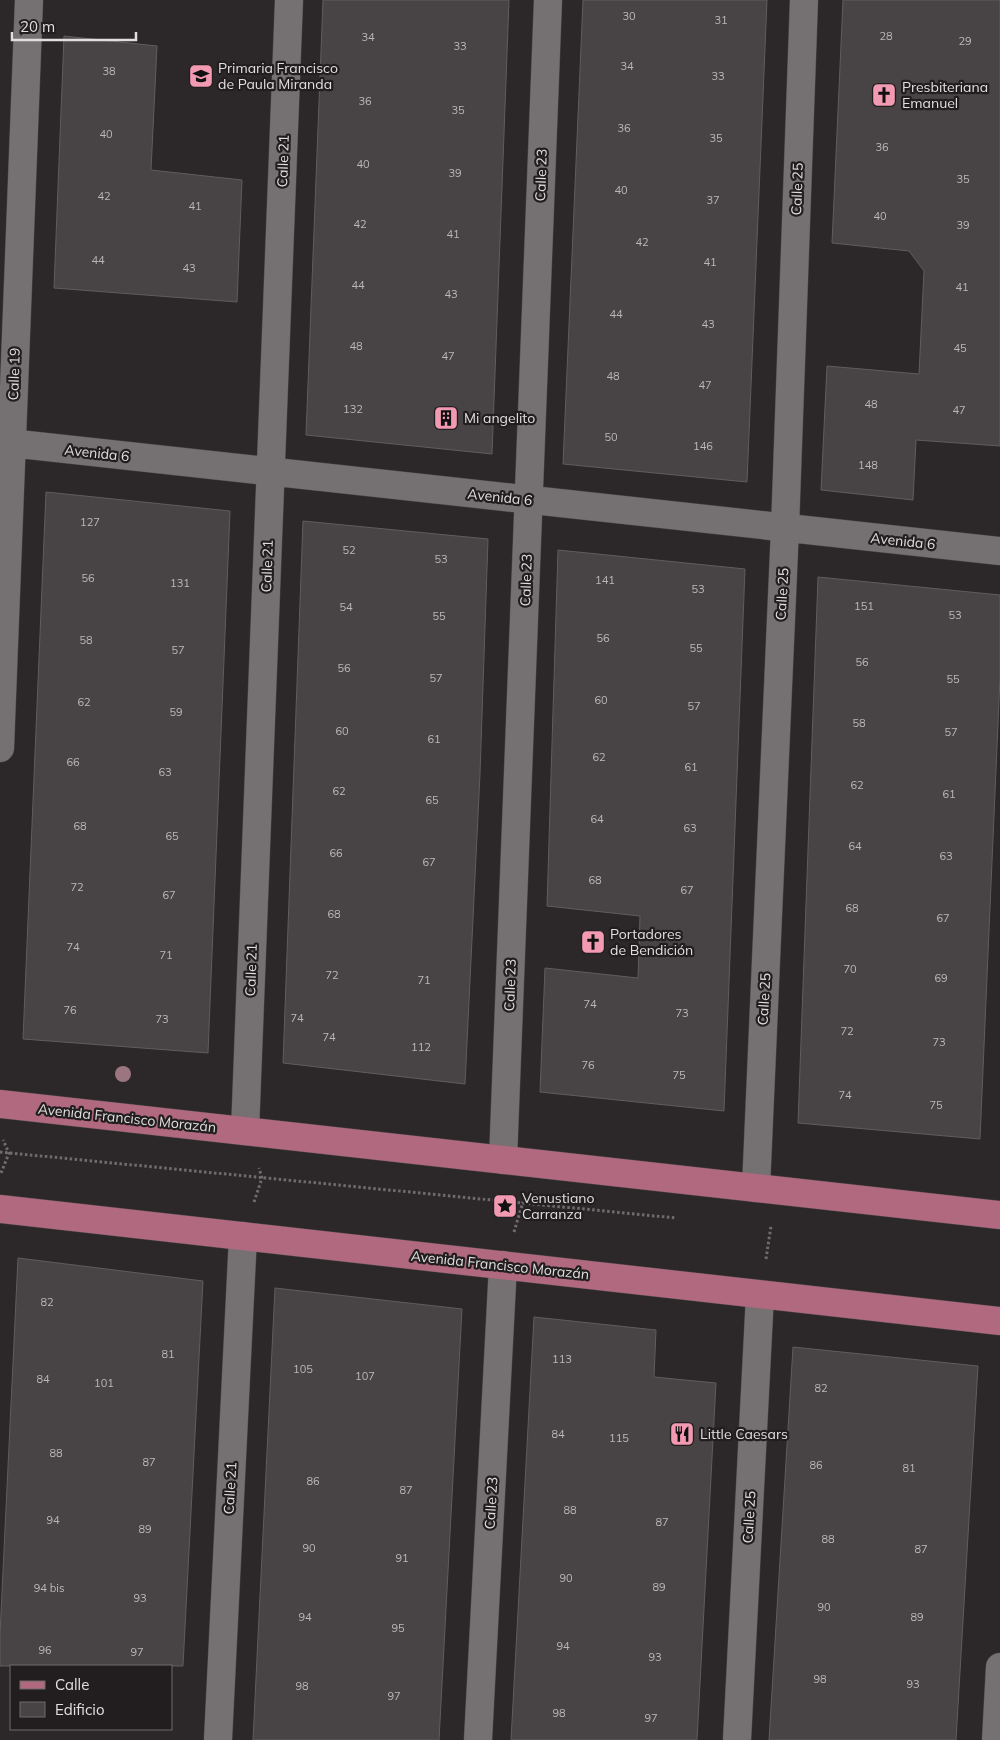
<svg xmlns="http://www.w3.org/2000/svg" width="1000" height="1740" font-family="Mulish,sans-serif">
<rect width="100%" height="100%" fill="#2c2829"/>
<path fill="#484445" stroke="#615c5d" d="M 323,0 L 509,0 L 492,454 L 306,435 Z
M 583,0 L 767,0 L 747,482 L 563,464 Z
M 843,0 L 1000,0 L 1000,446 L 916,440 L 913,500 L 821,490 L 827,366 L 919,374 L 924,271 L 909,251 L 832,243 Z
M 64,36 L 157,46 L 151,170 L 242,180 L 237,302 L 54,288 Z
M 46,492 L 230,511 L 208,1053 L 23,1039 Z
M 303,521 L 488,539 L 480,774 L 465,1084 L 283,1063 Z
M 558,550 L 745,569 L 724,1111 L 540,1092 L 545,968 L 638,978 L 640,916 L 547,906 Z
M 818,577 L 1000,595 L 1000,677 L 980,1139 L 798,1123 Z
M 18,1258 L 203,1281 L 183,1666 L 0,1666 L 0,1634 Z
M 275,1288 L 462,1309 L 439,1740 L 253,1740 Z
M 534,1317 L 656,1330 L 654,1377 L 716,1383 L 697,1740 L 511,1740 Z
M 793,1347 L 978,1366 L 956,1740 L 769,1740 Z"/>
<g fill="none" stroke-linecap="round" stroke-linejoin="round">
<defs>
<path id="minor" d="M 0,442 L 1000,551
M 0,748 L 29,0
M 245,1131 L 289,0
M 503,1160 L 548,0
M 756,1188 L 785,528 L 804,0
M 218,1740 L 243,1236
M 478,1740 L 503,1265
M 737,1740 L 760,1295
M 996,1740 L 1000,1667"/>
<path id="major" d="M 0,1104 L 1000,1215
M 0,1209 L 1000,1321"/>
</defs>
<use href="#minor" stroke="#494647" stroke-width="29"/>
<use href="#major" stroke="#494647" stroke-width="29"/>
<path stroke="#6f6c6d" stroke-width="3" stroke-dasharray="2.5 2.5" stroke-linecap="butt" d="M 0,1152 L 676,1218
M 1,1173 L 9,1153 L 3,1140
M 254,1202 L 262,1178 L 259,1168
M 514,1232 L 523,1202
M 766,1259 L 771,1226"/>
<use href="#minor" stroke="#757071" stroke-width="28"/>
<use href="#major" stroke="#b0697f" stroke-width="28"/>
</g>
<circle fill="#9b7680" cx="123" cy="1074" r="8"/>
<defs>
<symbol id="school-square" viewBox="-11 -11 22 22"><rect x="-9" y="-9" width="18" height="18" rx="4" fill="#f19ab2" stroke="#221e1f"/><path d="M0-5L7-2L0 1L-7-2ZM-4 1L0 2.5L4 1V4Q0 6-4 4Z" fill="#111"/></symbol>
<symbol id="church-square" viewBox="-11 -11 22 22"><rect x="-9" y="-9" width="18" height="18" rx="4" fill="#f19ab2" stroke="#221e1f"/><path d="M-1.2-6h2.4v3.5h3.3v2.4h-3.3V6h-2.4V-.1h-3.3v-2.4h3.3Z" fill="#111"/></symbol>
<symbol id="building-square" viewBox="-11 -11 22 22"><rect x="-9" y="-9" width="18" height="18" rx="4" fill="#f19ab2" stroke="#221e1f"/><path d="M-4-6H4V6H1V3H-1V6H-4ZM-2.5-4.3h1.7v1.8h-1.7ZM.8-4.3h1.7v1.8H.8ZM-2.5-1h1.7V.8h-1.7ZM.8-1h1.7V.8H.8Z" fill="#111"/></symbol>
<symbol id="sight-square" viewBox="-11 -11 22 22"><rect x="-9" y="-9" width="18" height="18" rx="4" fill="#f19ab2" stroke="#221e1f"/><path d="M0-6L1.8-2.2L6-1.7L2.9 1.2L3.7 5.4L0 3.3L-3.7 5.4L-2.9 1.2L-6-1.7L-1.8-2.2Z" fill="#111"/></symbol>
<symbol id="restaurant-square" viewBox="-11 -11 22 22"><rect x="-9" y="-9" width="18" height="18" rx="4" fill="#f19ab2" stroke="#221e1f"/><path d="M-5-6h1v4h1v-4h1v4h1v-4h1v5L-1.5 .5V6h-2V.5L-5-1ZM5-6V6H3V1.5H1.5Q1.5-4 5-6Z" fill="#111"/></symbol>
</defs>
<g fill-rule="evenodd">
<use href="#school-square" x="187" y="62" width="28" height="28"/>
<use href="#church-square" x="870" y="81" width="28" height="28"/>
<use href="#building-square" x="432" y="404" width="28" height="28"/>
<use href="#church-square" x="579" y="928" width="28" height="28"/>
<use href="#sight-square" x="491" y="1192" width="28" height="28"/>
<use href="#restaurant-square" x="668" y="1420" width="28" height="28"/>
</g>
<g text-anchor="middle" stroke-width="4.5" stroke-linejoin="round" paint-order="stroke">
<g font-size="11" fill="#bbb8b8">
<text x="629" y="20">30</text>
<text x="721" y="24">31</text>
<text x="886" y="40">28</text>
<text x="368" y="41">34</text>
<text x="965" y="45">29</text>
<text x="460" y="50">33</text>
<text x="627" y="70">34</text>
<text x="109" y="75">38</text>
<text x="718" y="80">33</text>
<text x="365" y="105">36</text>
<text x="458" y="114">35</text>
<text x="624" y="132">36</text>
<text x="106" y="138">40</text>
<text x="716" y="142">35</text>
<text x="882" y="151">36</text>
<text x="363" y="168">40</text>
<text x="455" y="177">39</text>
<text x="963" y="183">35</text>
<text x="621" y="194">40</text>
<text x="104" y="200">42</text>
<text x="713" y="204">37</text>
<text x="195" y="210">41</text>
<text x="880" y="220">40</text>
<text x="360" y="228">42</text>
<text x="963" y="229">39</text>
<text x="453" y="238">41</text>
<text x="642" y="246">42</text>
<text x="98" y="264">44</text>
<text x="710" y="266">41</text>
<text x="189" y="272">43</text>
<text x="358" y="289">44</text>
<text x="962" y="291">41</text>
<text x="451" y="298">43</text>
<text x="616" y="318">44</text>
<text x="708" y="328">43</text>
<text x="356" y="350">48</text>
<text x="960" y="352">45</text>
<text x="448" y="360">47</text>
<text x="613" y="380">48</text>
<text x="705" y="389">47</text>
<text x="871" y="408">48</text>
<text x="353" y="413">132</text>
<text x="959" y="414">47</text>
<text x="611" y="441">50</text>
<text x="703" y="450">146</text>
<text x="868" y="469">148</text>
<text x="90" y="526">127</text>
<text x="349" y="554">52</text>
<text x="441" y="563">53</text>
<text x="88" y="582">56</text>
<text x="605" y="584">141</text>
<text x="180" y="587">131</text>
<text x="698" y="593">53</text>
<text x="864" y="610">151</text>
<text x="346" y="611">54</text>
<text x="955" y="619">53</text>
<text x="439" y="620">55</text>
<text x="603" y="642">56</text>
<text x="86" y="644">58</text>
<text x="696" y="652">55</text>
<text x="178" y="654">57</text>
<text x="862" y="666">56</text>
<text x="344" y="672">56</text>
<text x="436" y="682">57</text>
<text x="953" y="683">55</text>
<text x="601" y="704">60</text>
<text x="84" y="706">62</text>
<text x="694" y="710">57</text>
<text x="176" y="716">59</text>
<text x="859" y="727">58</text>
<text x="342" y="735">60</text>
<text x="951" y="736">57</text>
<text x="434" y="743">61</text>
<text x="599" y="761">62</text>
<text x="73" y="766">66</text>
<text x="691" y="771">61</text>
<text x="165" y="776">63</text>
<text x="857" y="789">62</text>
<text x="339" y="795">62</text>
<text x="949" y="798">61</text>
<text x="432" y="804">65</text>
<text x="597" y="823">64</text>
<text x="80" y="830">68</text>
<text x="690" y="832">63</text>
<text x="172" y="840">65</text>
<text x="855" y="850">64</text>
<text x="336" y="857">66</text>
<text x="946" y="860">63</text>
<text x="429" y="866">67</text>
<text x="595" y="884">68</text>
<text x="77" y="891">72</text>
<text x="687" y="894">67</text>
<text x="169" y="899">67</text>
<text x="852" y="912">68</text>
<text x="334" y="918">68</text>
<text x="943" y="922">67</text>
<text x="73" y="951">74</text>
<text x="166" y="959">71</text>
<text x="850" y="973">70</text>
<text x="332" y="979">72</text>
<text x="941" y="982">69</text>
<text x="424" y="984">71</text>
<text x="590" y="1008">74</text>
<text x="70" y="1014">76</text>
<text x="682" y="1017">73</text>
<text x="297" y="1022">74</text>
<text x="162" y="1023">73</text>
<text x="847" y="1035">72</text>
<text x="329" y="1041">74</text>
<text x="939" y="1046">73</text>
<text x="421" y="1051">112</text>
<text x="588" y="1069">76</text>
<text x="679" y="1079">75</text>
<text x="845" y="1099">74</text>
<text x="936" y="1109">75</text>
<text x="47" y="1306">82</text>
<text x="168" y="1358">81</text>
<text x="562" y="1363">113</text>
<text x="303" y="1373">105</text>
<text x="365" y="1380">107</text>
<text x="43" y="1383">84</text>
<text x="104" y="1387">101</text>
<text x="821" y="1392">82</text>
<text x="558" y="1438">84</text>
<text x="619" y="1442">115</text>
<text x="56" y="1457">88</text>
<text x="149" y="1466">87</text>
<text x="816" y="1469">86</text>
<text x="909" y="1472">81</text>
<text x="313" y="1485">86</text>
<text x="406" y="1494">87</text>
<text x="570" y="1514">88</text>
<text x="53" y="1524">94</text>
<text x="662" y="1526">87</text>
<text x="145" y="1533">89</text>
<text x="828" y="1543">88</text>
<text x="309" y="1552">90</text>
<text x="921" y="1553">87</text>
<text x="402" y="1562">91</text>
<text x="566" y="1582">90</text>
<text x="659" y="1591">89</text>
<text x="49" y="1592">94 bis</text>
<text x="140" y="1602">93</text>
<text x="824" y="1611">90</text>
<text x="305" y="1621">94</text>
<text x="917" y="1621">89</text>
<text x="398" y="1632">95</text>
<text x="563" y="1650">94</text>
<text x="45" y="1654">96</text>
<text x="137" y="1656">97</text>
<text x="655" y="1661">93</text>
<text x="820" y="1683">98</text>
<text x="913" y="1688">93</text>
<text x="302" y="1690">98</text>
<text x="394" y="1700">97</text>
<text x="559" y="1717">98</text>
<text x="651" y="1722">97</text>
</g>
<g font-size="14" fill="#e1dedf" stroke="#221e1f" text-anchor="start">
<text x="218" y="73">Primaria Francisco<tspan x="218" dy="16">de Paula Miranda</tspan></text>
<text x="902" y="92">Presbiteriana<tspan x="902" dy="16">Emanuel</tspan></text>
<text x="464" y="423">Mi angelito</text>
<text x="610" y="939">Portadores<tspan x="610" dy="16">de Bendición</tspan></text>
<text x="522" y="1203">Venustiano<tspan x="522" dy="16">Carranza</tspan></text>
<text x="700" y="1439">Little Caesars</text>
</g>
<g font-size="14" fill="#e1dedf" stroke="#221e1f">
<text transform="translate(283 161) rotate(-88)" y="5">Calle 21</text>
<text transform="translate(541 175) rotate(-88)" y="5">Calle 23</text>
<text transform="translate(797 189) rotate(-88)" y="5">Calle 25</text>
<text transform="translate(14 374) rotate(-88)" y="5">Calle 19</text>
<text transform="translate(97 453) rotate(6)" y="5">Avenida 6</text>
<text transform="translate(500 497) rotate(6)" y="5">Avenida 6</text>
<text transform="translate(903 541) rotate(6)" y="5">Avenida 6</text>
<text transform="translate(267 566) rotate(-88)" y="5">Calle 21</text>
<text transform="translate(526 580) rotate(-88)" y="5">Calle 23</text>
<text transform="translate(782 594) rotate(-87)" y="5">Calle 25</text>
<text transform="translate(251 970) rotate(-88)" y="5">Calle 21</text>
<text transform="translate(510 985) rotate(-88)" y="5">Calle 23</text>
<text transform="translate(764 999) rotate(-87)" y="5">Calle 25</text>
<text transform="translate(127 1118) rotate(6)" y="5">Avenida Francisco Morazán</text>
<text transform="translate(500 1265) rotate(6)" y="5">Avenida Francisco Morazán</text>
<text transform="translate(230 1488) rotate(-87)" y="5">Calle 21</text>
<text transform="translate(491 1503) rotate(-87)" y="5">Calle 23</text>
<text transform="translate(749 1517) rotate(-87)" y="5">Calle 25</text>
</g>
</g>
<rect x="10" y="1665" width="162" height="65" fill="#221e1f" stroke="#6e6b6c"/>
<rect x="20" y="1681" width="25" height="8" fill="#b0697f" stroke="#6e6b6c"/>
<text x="55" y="1690" font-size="15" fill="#e1dedf">Calle</text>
<rect x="20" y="1702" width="25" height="15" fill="#484445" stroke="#6e6b6c"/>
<text x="55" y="1715" font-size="15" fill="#e1dedf">Edificio</text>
<path d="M12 32v8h124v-8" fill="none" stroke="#e1dedf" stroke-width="2.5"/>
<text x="20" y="32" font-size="15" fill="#e1dedf" stroke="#221e1f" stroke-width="4" paint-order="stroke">20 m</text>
</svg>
